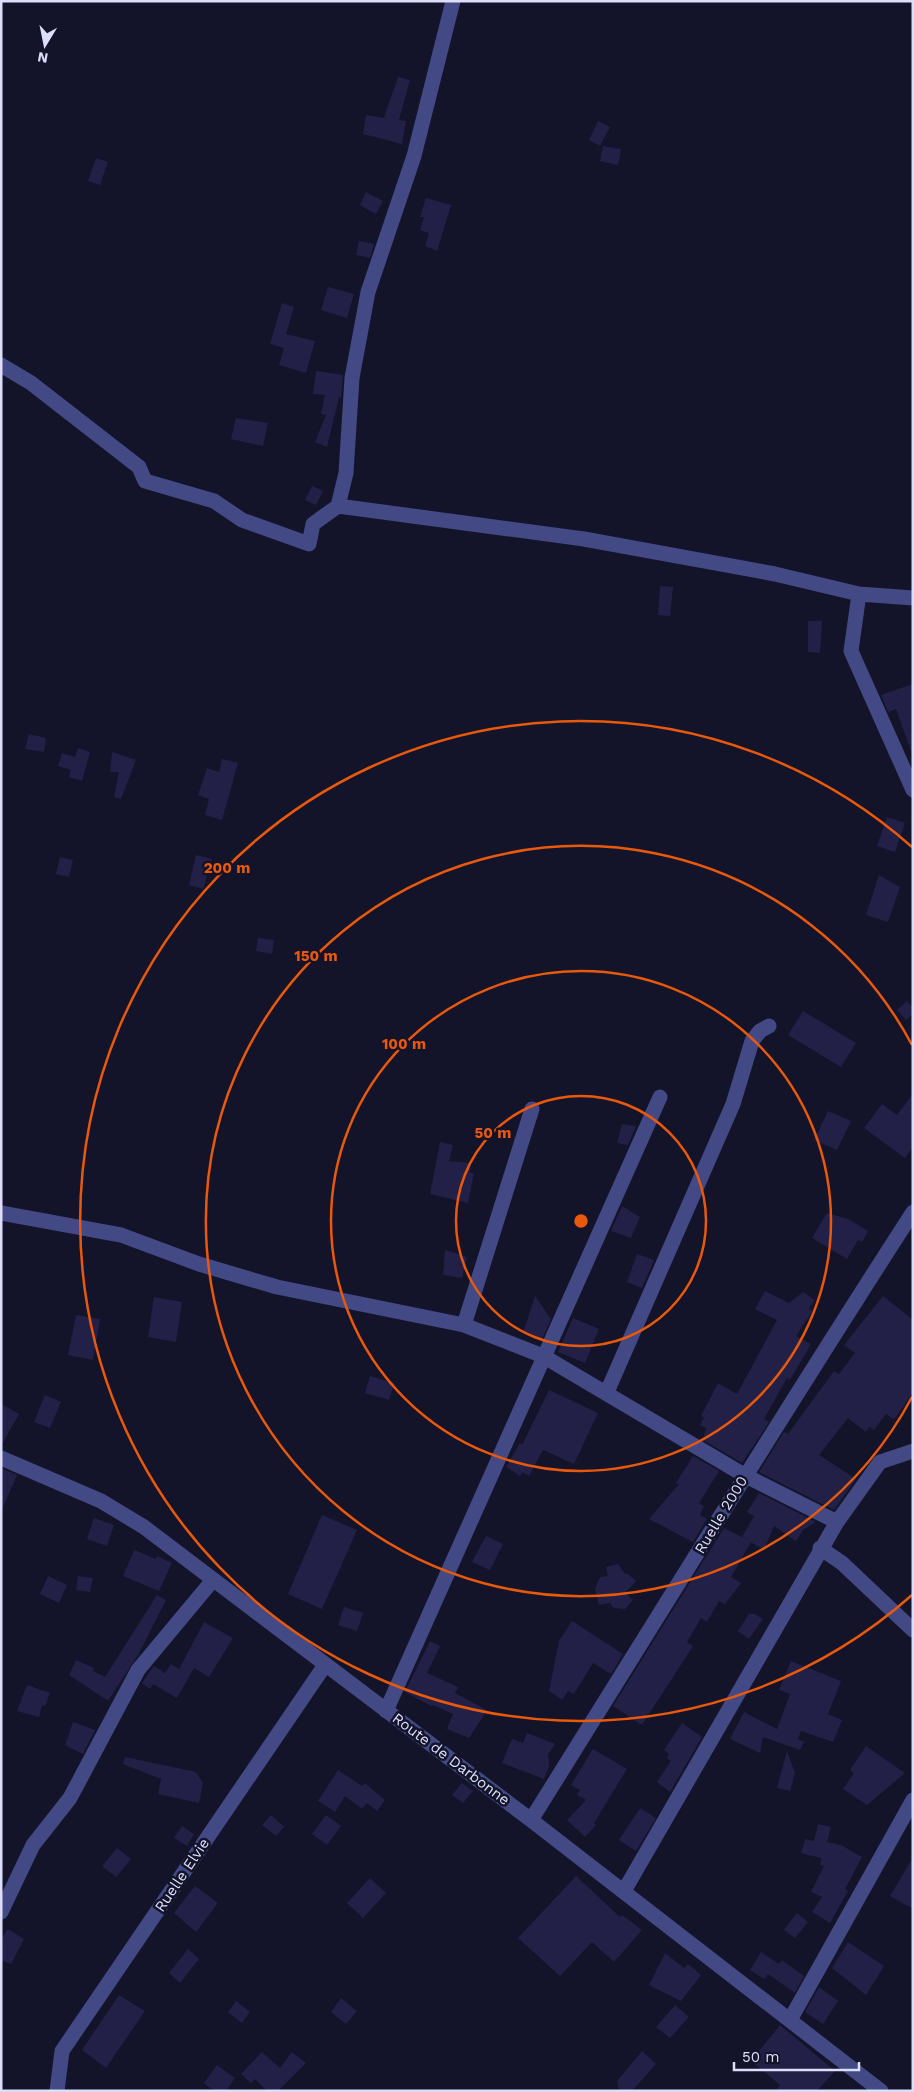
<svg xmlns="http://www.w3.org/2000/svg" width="914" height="2092" font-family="'Work Sans',sans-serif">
<rect width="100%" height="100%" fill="#131329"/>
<path fill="#232048" d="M 398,77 L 410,80 L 399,120 L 406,121 L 402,144 L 363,134 L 366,115 L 384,118 Z
M 598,121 L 610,127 L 600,146 L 589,140 Z
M 603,146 L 621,149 L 618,165 L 600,161 Z
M 96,158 L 108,162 L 100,185 L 88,181 Z
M 366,192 L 383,201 L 376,214 L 360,205 Z
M 426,198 L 451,205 L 437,251 L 425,246 L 429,233 L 420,230 L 424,217 L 420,217 Z
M 359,241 L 374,244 L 370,258 L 356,255 Z
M 328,287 L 354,294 L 347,318 L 321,310 Z
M 282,303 L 294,307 L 286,334 L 315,341 L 306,373 L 279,365 L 284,348 L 270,344 Z
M 316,371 L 343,375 L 341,397 L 339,397 L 327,447 L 315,442 L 326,415 L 321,414 L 325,395 L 313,394 Z
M 236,418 L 268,423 L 263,446 L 231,439 Z
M 312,486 L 323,491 L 316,505 L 305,500 Z
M 660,586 L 673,587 L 670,616 L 658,615 Z
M 808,621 L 822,621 L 820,653 L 808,652 Z
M 913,684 L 913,750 L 911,751 L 896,709 L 888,712 L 881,695 Z
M 29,734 L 46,738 L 44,752 L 25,749 Z
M 78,748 L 90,752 L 82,781 L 69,777 L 71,770 L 58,766 L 62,753 L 75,757 Z
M 112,752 L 136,760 L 121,799 L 114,797 L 119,772 L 110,772 Z
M 222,759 L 238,763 L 222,820 L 205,815 L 209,799 L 198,795 L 207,768 L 219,772 Z
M 887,817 L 905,823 L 895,852 L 877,846 Z
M 196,855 L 212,859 L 203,889 L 189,885 Z
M 60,857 L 73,860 L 69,877 L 56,874 Z
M 879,875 L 900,887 L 888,922 L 866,915 Z
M 258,938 L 274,940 L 272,954 L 256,951 Z
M 907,1001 L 913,1008 L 913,1014 L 906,1020 L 897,1010 Z
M 803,1011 L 856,1043 L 841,1067 L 788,1035 Z
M 913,1094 L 913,1147 L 905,1158 L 864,1128 L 882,1104 L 897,1115 Z
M 828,1111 L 851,1121 L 837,1150 L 814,1140 Z
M 622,1124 L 636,1126 L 628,1145 L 617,1143 Z
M 440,1142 L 453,1145 L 449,1161 L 471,1163 L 470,1173 L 474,1173 L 468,1203 L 430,1194 Z
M 622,1206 L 640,1217 L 631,1238 L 611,1231 Z
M 827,1213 L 848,1219 L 868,1231 L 862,1242 L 858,1240 L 847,1259 L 812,1238 Z
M 445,1250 L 467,1257 L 462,1278 L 443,1275 Z
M 637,1254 L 654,1260 L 642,1288 L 627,1282 Z
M 765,1291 L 789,1303 L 803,1292 L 815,1300 L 809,1308 L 812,1312 L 796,1336 L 811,1344 L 790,1380 L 787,1378 L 764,1419 L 769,1422 L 742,1463 L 703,1440 L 706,1428 L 700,1425 L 704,1418 L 701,1416 L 718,1383 L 737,1394 L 777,1320 L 755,1309 Z
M 535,1296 L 551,1319 L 542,1339 L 523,1333 Z
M 883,1296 L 913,1320 L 913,1392 L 896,1417 L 893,1419 L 886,1414 L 874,1430 L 869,1427 L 866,1432 L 848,1418 L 819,1455 L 856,1479 L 834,1510 L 759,1472 L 784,1432 L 788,1434 L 834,1371 L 839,1374 L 855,1353 L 844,1345 Z
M 154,1297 L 182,1302 L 176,1342 L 148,1337 Z
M 76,1315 L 100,1319 L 93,1360 L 68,1355 Z
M 573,1318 L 599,1329 L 585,1363 L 558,1352 Z
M 370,1376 L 394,1383 L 389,1400 L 365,1393 Z
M 549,1390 L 598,1413 L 574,1464 L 543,1450 L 529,1476 L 522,1472 L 520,1476 L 506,1467 L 520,1443 L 522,1445 Z
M 45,1395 L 61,1402 L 50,1428 L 34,1422 Z
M 1,1404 L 19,1414 L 1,1446 Z
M 693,1456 L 719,1471 L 699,1503 L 704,1506 L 700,1515 L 707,1519 L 693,1542 L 649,1519 L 679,1484 L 676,1483 Z
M 1,1468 L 17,1475 L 1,1512 Z
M 759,1493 L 816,1522 L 803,1530 L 796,1541 L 774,1526 L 764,1550 L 742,1537 L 754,1516 L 747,1512 Z
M 322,1515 L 357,1530 L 322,1609 L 288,1594 Z
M 94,1518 L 114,1525 L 107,1546 L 87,1539 Z
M 724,1528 L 751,1542 L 731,1577 L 741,1583 L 725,1604 L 719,1601 L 707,1622 L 701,1618 L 687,1642 L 693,1646 L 642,1725 L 613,1706 Z
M 486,1536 L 503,1544 L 490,1570 L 472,1562 Z
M 134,1550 L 156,1559 L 157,1556 L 172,1563 L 159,1591 L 123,1576 Z
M 618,1564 L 625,1574 L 628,1574 L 636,1581 L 625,1593 L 633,1600 L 625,1609 L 614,1608 L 610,1603 L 599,1605 L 595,1589 L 600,1577 L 608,1576 L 606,1567 Z
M 48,1576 L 67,1585 L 59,1603 L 40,1594 Z
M 78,1576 L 93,1578 L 90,1592 L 76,1590 Z
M 157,1595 L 166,1600 L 138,1655 L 108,1701 L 69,1675 L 76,1660 L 94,1668 L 93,1671 L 105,1677 Z
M 344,1607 L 363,1613 L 357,1631 L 338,1625 Z
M 749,1614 L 755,1614 L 763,1619 L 749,1639 L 738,1631 Z
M 572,1621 L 623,1654 L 611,1674 L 593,1663 L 574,1694 L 568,1691 L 562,1700 L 549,1691 L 559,1641 Z
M 204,1622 L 233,1638 L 209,1677 L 194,1668 L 177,1698 L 153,1684 L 150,1689 L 142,1683 L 154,1666 L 165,1673 L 171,1664 L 179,1669 Z
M 430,1641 L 440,1646 L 427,1673 L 458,1687 L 455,1693 L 487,1710 L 469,1738 L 447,1729 L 453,1714 L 433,1705 L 431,1706 L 405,1692 Z
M 791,1661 L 841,1681 L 828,1714 L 842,1720 L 833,1742 L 801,1731 L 798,1739 L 804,1742 L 800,1750 L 763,1737 L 760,1753 L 730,1739 L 744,1712 L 777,1729 L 790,1694 L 779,1690 Z
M 27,1685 L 50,1693 L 45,1706 L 42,1705 L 39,1717 L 17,1711 Z
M 73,1722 L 95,1730 L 83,1754 L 65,1745 Z
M 682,1723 L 702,1737 L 670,1792 L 657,1782 L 671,1761 L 667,1758 L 669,1754 L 664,1750 Z
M 527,1733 L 555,1744 L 548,1754 L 549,1766 L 544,1779 L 502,1763 L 512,1739 L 523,1743 Z
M 866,1746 L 905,1773 L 867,1805 L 843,1789 L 854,1773 L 850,1770 Z
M 593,1749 L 627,1769 L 594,1823 L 596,1825 L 585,1837 L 567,1820 L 586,1800 L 577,1795 L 580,1790 L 571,1785 Z
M 787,1751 L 795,1773 L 790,1791 L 777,1788 Z
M 125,1757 L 196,1772 L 203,1783 L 199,1803 L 158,1794 L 161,1779 L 123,1764 Z
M 338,1770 L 362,1786 L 365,1783 L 385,1800 L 377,1811 L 367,1803 L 362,1809 L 345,1796 L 335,1812 L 318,1801 Z
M 462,1783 L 473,1791 L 463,1803 L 452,1795 Z
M 640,1808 L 656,1818 L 636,1851 L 619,1840 Z
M 271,1815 L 284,1827 L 276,1836 L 262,1825 Z
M 326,1815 L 341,1826 L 327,1845 L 312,1834 Z
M 818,1824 L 831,1827 L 827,1842 L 841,1845 L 862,1857 L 845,1889 L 848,1891 L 830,1923 L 812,1912 L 822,1897 L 811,1892 L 824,1866 L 820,1865 L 821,1858 L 801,1853 L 805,1839 L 814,1841 Z
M 182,1826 L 194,1834 L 187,1846 L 174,1838 Z
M 117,1848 L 131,1859 L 116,1877 L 102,1866 Z
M 913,1857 L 913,1909 L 890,1896 Z
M 576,1876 L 620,1917 L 622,1915 L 642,1930 L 614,1962 L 592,1942 L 560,1976 L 518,1938 Z
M 370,1878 L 386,1893 L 363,1918 L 347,1903 Z
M 195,1886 L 218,1903 L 196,1932 L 174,1913 Z
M 797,1913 L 808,1922 L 795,1938 L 784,1930 Z
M 8,1929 L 24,1939 L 11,1964 L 1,1960 L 1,1939 Z
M 848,1942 L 884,1966 L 866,1995 L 832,1968 Z
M 188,1949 L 199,1959 L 180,1983 L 169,1973 Z
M 761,1952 L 779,1964 L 782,1960 L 804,1976 L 795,1993 L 768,1974 L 764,1979 L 750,1970 Z
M 665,1953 L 684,1968 L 688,1964 L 701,1975 L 681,2001 L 649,1985 Z
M 819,1987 L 838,2001 L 823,2024 L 805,2012 Z
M 119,1995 L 145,2011 L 106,2068 L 82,2050 Z
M 341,1998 L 357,2011 L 346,2024 L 331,2012 Z
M 236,2001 L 250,2012 L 242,2023 L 228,2012 Z
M 675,2005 L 689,2017 L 670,2038 L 656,2027 Z
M 780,2025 L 835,2071 L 817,2091 L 775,2091 L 780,2085 L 751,2061 Z
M 642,2051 L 656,2064 L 632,2091 L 619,2091 L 617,2081 Z
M 262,2052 L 280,2068 L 292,2052 L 306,2063 L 278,2091 L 267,2091 L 255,2079 L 251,2083 L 241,2074 Z
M 217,2065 L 235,2078 L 226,2091 L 214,2091 L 204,2083 Z"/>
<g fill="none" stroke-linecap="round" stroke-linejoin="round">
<path stroke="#424984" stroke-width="15" d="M 1,365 L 31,383 L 139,467 L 145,481 L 214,501 L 242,520 L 309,544 L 313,524 L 338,506 L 346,473 L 352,378 L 368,292 L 414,156 L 453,1
M 338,506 L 584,539 L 775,574 L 859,594 L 913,598
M 859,594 L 851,651 L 913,790
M 1,1213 L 121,1235 L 199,1264 L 277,1287 L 464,1325 L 543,1356 L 744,1475 L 837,1522
M 464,1325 L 532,1109
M 607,1392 L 733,1104 L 752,1041 L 760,1031 L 769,1026
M 1,1458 L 101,1501 L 144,1527 L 531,1820 L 881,2091
M 820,1548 L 842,1563 L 913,1630
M 386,1711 L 660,1097
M 531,1820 C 658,1617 783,1413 913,1212
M 624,1891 L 837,1522 L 880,1462 L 913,1451
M 1,1912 L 33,1845 L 70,1798 L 138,1670 L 213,1580
M 790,2020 L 913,1800
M 57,2091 L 62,2051 L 325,1665"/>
</g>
<g fill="none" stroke="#e8590c" stroke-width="2.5">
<circle cx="581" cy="1221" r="125"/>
<circle cx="581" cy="1221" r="250"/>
<path d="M912 1397A375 375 0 1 1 912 1045"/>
<path d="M912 1595A500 500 0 1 1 912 847"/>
</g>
<g text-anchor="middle" stroke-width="5" stroke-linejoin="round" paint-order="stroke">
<g font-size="15" fill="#dddefc" stroke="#131329">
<text transform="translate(721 1515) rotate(-59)" y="5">Ruelle 2000</text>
<text transform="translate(451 1759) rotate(37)" y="5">Route de Darbonne</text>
<text transform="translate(182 1875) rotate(-56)" y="5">Ruelle Elvie</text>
</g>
</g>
<circle cx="581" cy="1221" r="8" fill="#e8590c" stroke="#131329" stroke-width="2.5"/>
<g font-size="15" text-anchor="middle" font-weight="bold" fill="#e8590c" stroke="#131329" stroke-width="5" stroke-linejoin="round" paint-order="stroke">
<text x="227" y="873">200 m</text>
<text x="316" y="961">150 m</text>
<text x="404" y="1049">100 m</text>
<text x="493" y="1138">50 m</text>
</g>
<rect width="914" height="2092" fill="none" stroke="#dddefc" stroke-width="5"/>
<g transform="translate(45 45) rotate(190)" stroke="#131329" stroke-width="4" paint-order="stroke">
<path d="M0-4L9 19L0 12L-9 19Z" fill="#dddefc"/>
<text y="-8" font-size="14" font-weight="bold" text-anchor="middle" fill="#dddefc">N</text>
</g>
<path d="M734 2062v8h125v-8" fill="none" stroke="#dddefc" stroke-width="2.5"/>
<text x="742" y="2062" font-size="15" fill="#dddefc" stroke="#131329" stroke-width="4" paint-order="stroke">50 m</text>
</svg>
